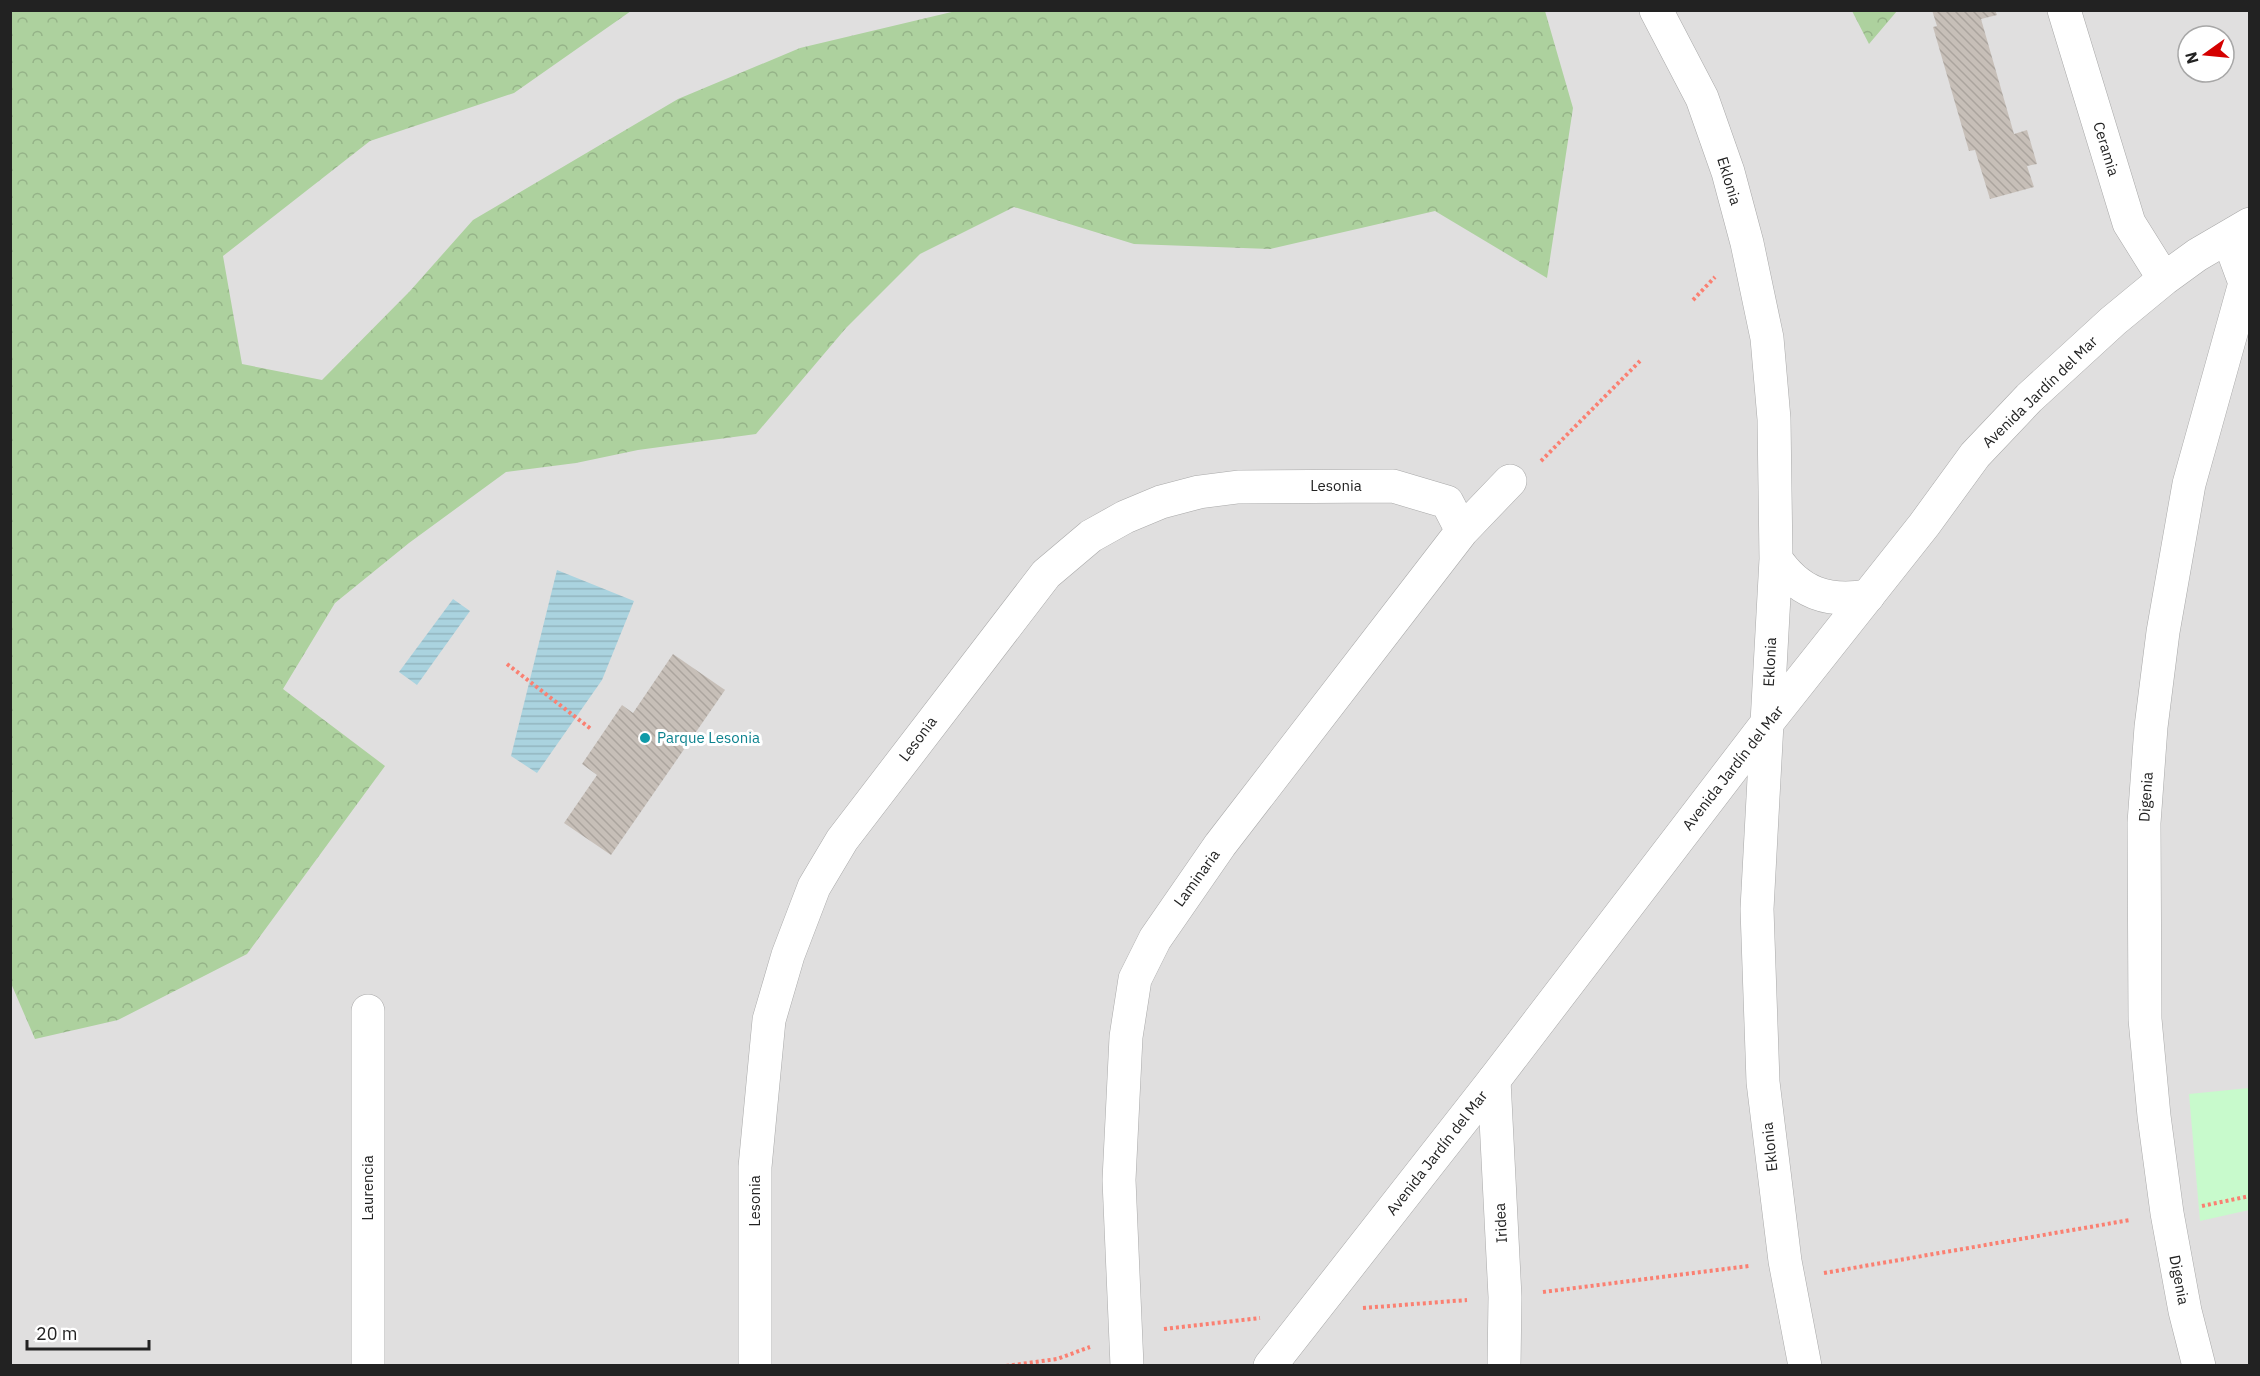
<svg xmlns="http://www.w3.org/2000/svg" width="2260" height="1376" font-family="'IBM Plex Sans',sans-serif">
<defs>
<pattern id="forest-crowns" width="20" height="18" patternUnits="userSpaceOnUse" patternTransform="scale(1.5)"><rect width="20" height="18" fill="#add19e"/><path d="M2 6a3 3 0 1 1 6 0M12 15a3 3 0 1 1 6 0" fill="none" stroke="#95b388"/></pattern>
<pattern id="water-rules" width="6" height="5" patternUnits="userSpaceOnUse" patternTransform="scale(1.5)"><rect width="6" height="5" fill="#aad3df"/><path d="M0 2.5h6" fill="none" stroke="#92b5bf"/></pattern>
<pattern id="building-back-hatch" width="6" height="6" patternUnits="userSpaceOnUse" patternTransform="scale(1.5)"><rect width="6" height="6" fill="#c7bfb8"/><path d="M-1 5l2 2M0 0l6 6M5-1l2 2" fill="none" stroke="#aba49e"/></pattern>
</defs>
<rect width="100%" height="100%" fill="#f2efe9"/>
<path fill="#e0dfdf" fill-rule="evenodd" d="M 11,11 L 2249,11 L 2249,1365 L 11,1365 ZM 2188,36 L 2224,36 L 2224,72 L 2188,72 Z"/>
<path fill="url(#forest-crowns)" d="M 10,11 L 631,11 L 514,93 L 370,141 L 223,256 L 242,364 L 322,380 L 410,291 L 473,220 L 678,99 L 800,48 L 960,10 L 1545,11 L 1573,108 L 1547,278 L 1435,211 L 1270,249 L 1134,244 L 1014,207 L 920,254 L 846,328 L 756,434 L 638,450 L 576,463 L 506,472 L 409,543 L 335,603 L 283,689 L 385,766 L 247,954 L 118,1020 L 35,1039 L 10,981 Z
M 1852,11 L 1897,11 L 1869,44 Z"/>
<path fill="#c8facc" d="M 2249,1088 L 2249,1210 L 2200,1221 L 2189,1094 Z"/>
<path fill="url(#water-rules)" d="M 557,570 L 634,601 L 602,680 L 537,773 L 511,756 Z
M 453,599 L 470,611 L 417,685 L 399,672 Z"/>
<path fill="url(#building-back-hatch)" d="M 1932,10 L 1995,10 L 1997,15 L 1981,19 L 2014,134 L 2027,130 L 2037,164 L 2027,166 L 2034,187 L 1990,199 L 1975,150 L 1969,151 L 1933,27 L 1937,26 Z
M 673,654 L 725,690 L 611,855 L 564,823 L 597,775 L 582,764 L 622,705 L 633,713 Z"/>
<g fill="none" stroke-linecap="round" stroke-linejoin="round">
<defs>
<path id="minor" d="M 2064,10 L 2129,223 L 2164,279
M 1494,1080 L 1505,1297 L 1504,1366
M 368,1366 L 368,1011
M 755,1366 L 755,1167 L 769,1020 L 788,955 L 814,887 L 842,840 L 1046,574 L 1091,536 L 1125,517 L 1161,502 L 1199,492 L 1238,487 L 1393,486 L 1447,502 L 1462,531
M 1127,1366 L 1119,1180 L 1126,1037 L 1135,979 L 1155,939 L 1220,845 L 1462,531 L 1510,481
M 1805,1366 L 1785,1261 L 1763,1082 L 1757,909 L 1767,723 L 1924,525 L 1975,455 L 2029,398 L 2113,321 L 2164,279 L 2197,255 L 2250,224
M 2199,1366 L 2185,1311 L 2167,1213 L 2154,1116 L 2145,1019 L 2144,823 L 2151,727 L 2163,632 L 2189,484 L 2245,283 L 2228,237"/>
<path id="tertiary" d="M 1776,559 C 1799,593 1828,603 1868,596
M 1270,1366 L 1494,1080 L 1767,723 L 1776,559 L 1774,419 L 1767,338 L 1747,243 L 1728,172 L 1702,98 L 1656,10"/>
</defs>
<use href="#minor" stroke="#a9a9a9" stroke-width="34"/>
<use href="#tertiary" stroke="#a9a9a9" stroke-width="34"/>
<path stroke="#fa8072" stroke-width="4" stroke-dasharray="3 3" stroke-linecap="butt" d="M 1693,300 L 1715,277
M 1541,461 L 1640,361
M 507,664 L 591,729
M 2202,1206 L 2250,1196
M 1824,1273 L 2130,1220
M 1543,1292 L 1749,1266
M 1363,1308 L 1467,1300
M 1164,1329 L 1260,1318
M 1006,1366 L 1057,1359 L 1090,1347"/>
<use href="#minor" stroke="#fff" stroke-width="33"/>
<use href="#tertiary" stroke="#fff" stroke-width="33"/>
</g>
<circle fill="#0f9aa8" stroke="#fff" stroke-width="2" cx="645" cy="738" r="6"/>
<g text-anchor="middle" stroke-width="6" stroke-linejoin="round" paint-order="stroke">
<g font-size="15" fill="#222" stroke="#fff">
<text transform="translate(2106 149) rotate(73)" y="5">Ceramia</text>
<text transform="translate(1729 181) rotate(73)" y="5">Eklonia</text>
<text transform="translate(2040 392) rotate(-44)" y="5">Avenida Jardín del Mar</text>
<text x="1336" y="491">Lesonia</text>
<text transform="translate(1770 662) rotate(-87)" y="5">Eklonia</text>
<text transform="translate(918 739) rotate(-53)" y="5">Lesonia</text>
<text transform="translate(1733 768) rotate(-52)" y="5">Avenida Jardín del Mar</text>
<text transform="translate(2146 797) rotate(-86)" y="5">Digenia</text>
<text transform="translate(1197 878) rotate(-54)" y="5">Laminaria</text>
<text transform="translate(1770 1147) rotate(-96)" y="5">Eklonia</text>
<text transform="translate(1437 1153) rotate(-52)" y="5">Avenida Jardín del Mar</text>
<text transform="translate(368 1188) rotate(-90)" y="5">Laurencia</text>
<text transform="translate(755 1201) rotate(-90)" y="5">Lesonia</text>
<text transform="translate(1501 1223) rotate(-93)" y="5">Iridea</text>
<text transform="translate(2179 1280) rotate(79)" y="5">Digenia</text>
</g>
<g font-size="15" fill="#0d838f" stroke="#fff" text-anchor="start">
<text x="657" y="743">Parque Lesonia</text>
</g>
</g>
<rect width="2260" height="1376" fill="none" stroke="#222222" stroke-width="24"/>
<g transform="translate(2206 54) rotate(255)"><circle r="28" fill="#ffffff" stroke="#a7a7a7" stroke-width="1.5"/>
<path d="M0-4.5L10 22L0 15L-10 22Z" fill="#d40000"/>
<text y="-9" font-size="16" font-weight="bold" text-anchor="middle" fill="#222222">N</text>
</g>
<path d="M27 1340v9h122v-9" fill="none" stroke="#222222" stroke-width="3"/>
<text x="36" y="1340" font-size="18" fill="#222222" stroke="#ffffff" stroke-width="4.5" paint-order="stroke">20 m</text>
</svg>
